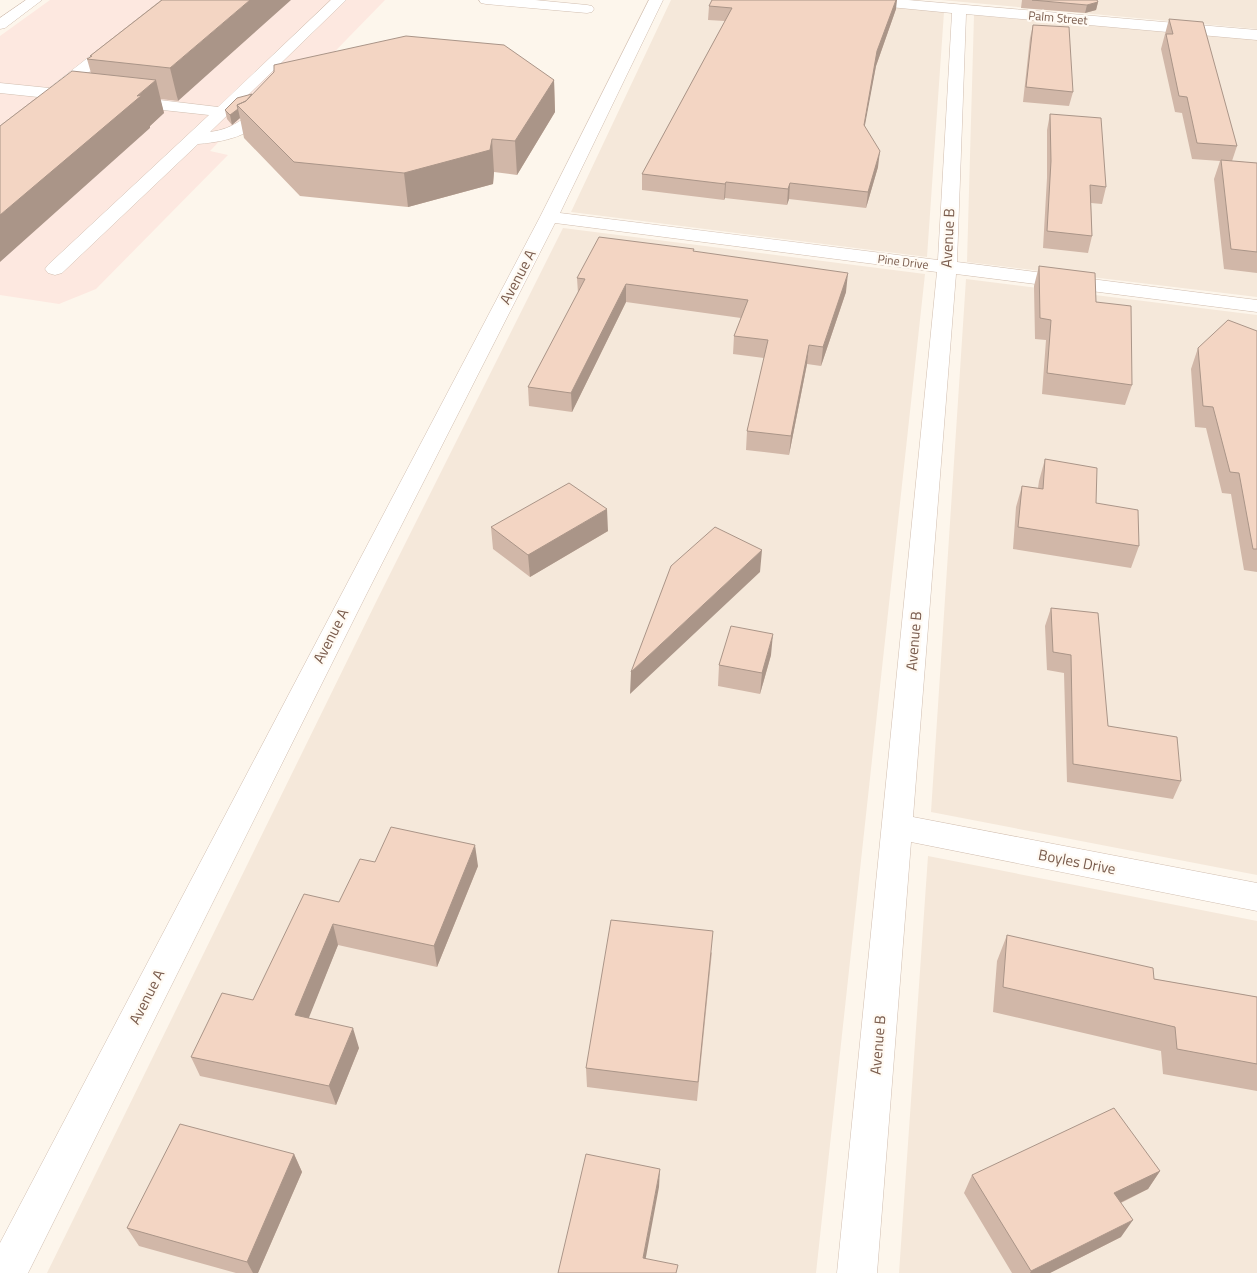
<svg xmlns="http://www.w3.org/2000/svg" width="1257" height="1273" font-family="'Titillium Web',sans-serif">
<rect width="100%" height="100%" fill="#fdf6ec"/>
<path fill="#f5e8da" d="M 671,0 L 809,0 L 944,12 L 927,257 L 571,212 Z
M 941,0 L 1257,0 L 1257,29 Z
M 974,15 L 1257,40 L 1257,297 L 967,262 Z
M 563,228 L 925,274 L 816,1273 L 47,1273 L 378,598 Z
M 966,279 L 1257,315 L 1257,875 L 931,812 Z
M 928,856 L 1257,921 L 1257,1273 L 899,1273 Z"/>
<path fill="#fde8e0" d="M 50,0 L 385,0 L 310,77 L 283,75 L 210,151 L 228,155 L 96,289 L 59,304 L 0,295 L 0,36 Z"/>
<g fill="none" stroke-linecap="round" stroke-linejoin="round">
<defs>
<path id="minor" d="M 26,0 L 42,0 L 5,28 L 0,29 L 0,18 Z
M 162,0 L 178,0 L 67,90 L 89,93 L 91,96 L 89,99 L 83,101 L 56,98 L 6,138 L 0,139 L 0,126 L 38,97 L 0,93 L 0,83 L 49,88 Z
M 331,0 L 346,0 L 210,132 C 234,129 247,117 263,100 L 275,100 L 277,104 C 257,134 232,141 198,144 L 62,273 L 55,275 L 48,273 L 45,269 L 48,265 L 209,115 L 126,106 L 120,104 L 118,101 L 120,98 L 126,96 L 218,107 Z
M 479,0 L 535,0 L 587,5 L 592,6 L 594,9 L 592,12 L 587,13 L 486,4 L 481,3 Z
M 649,0 L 663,0 L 560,213 L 938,260 L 952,13 L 859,4 L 854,3 L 852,0 L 908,0 L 1257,30 L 1257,40 L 966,14 L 957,262 L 1257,300 L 1257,312 L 956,274 L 913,817 L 1257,883 L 1257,911 L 911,842 L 877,1273 L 837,1273 L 937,272 L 555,223 L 366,595 L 28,1273 L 0,1273 L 0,1243 L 540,217 Z"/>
</defs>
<use href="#minor" stroke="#d1beb0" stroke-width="1"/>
<use href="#minor" fill="#fff" fill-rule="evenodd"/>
</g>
<path fill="#d1b7a8" d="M 162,0 L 178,101 L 160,99 L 164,113 L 150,126 L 150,128 L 91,73 L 87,59 L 90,57 L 90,56 Z
M 1022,0 L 1097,0 L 1098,2 L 1096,10 L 1085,13 L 1021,8 Z
M 709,6 L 896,9 L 876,66 L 864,126 L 878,167 L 866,208 L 789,199 L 787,205 L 725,198 L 724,200 L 642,190 L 642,174 L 725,21 L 708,20 Z
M 1169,19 L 1237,146 L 1232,161 L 1257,163 L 1257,273 L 1224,269 L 1214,179 L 1220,161 L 1192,159 L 1182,113 L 1175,112 L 1161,49 Z
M 1033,25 L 1073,92 L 1069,106 L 1023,102 L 1030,38 Z
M 554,80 L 555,112 L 517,175 L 494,172 L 493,184 L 408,207 L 300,196 L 244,138 L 240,118 L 232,125 L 227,119 L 225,110 L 237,98 Z
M 1050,114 L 1106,187 L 1102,204 L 1091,203 L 1092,236 L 1088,253 L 1043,248 L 1047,178 L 1047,130 Z
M 694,251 L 846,292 L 821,366 L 807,364 L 789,455 L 746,450 L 747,431 L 764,358 L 733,354 L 734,336 L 741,318 L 626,302 L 572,412 L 529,406 L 528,387 L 578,293 L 577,278 Z
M 1039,266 L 1096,302 L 1132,385 L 1125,405 L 1042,394 L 1046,340 L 1035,339 L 1034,286 Z
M 1257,331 L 1257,572 L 1244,570 L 1231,494 L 1222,493 L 1206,428 L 1195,427 L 1191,369 L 1198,348 Z
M 1045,459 L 1096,503 L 1139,546 L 1131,568 L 1013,549 L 1016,507 L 1022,486 L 1038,488 L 1039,481 Z
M 491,527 L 608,531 L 530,577 L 493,549 Z
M 1051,608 L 1108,726 L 1181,781 L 1173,799 L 1067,782 L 1064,673 L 1047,670 L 1045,626 Z
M 771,655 L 760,694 L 718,686 L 719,665 Z
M 375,862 L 478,866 L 437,967 L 338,945 L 308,1018 L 359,1048 L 336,1105 L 200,1076 L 191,1057 L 253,1000 Z
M 1007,935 L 1154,979 L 1257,997 L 1257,1091 L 1163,1074 L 1161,1051 L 993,1012 L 997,961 Z
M 712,952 L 697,1101 L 587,1087 L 586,1068 Z
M 294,1154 L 302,1172 L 258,1273 L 236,1273 L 139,1246 L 127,1228 Z
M 1160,1171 L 1148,1189 L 1121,1203 L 1121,1237 L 1050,1273 L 1012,1273 L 964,1193 L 972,1175 Z"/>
<path fill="#aa9588" d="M 250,0 L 291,0 L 178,101 L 170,68 Z
M 896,0 L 897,0 L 896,9 L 876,66 L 862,141 L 864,125 L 877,51 Z
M 1098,2 L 1096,10 L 1085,13 L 1087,5 Z
M 156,80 L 164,113 L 150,126 L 150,128 L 0,262 L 0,215 Z
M 554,80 L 555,112 L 517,175 L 515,141 Z
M 238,109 L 240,118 L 232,125 L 230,115 Z
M 492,139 L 494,172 L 493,184 L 408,207 L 404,173 Z
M 880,151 L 878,167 L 866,208 L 868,192 Z
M 726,182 L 725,198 L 724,200 L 725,184 Z
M 790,183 L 789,199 L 787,205 L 788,189 Z
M 848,273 L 846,292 L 821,366 L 823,347 Z
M 626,284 L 626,302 L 572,412 L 571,393 Z
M 809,345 L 807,364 L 789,455 L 791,436 Z
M 607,509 L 608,531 L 530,577 L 528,555 Z
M 762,550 L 760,572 L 630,694 L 631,672 Z
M 773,634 L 771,655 L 760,694 L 762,673 Z
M 475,845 L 478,866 L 437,967 L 434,946 Z
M 333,924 L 338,945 L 302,1035 L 295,1015 Z
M 353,1028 L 359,1048 L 336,1105 L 329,1086 Z
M 294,1154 L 302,1172 L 258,1273 L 253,1273 L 247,1262 Z
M 660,1169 L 659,1187 L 643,1273 L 643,1258 Z
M 1160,1171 L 1148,1189 L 1103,1211 L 1114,1193 Z
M 1133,1220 L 1121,1237 L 1050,1273 L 1030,1273 L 1031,1271 Z"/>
<path fill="#f3d5c3" stroke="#aa9588" d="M 162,0 L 250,0 L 170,68 L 87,59 L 92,56 L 90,56 Z
M 712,0 L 896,0 L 877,51 L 864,125 L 880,151 L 868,192 L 790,183 L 788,189 L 726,182 L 725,184 L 642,174 L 732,8 L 709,6 Z
M 1032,0 L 1097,0 L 1098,2 L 1087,5 Z
M 1169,19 L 1203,22 L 1237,146 L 1197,143 L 1187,97 L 1179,96 L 1166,34 L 1173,34 Z
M 1033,25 L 1069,27 L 1073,92 L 1026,87 Z
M 406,36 L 504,45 L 554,80 L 515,141 L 492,139 L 490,150 L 404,173 L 294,162 L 237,105 L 246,101 L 274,72 L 274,65 Z
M 72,71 L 156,80 L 137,96 L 142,95 L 0,215 L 0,126 Z
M 252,94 L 246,101 L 237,105 L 238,109 L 230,115 L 225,110 L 237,98 Z
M 1050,114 L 1101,118 L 1106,187 L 1090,185 L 1092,236 L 1047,231 L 1051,161 Z
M 1221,160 L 1257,163 L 1257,252 L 1231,249 Z
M 599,237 L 694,249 L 693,251 L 848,273 L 823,347 L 809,345 L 791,436 L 747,431 L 768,340 L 734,336 L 748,300 L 626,284 L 571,393 L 528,387 L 585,279 L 577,278 Z
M 1039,266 L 1095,273 L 1096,302 L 1131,306 L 1132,385 L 1047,373 L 1051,320 L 1040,318 Z
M 1228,320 L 1257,331 L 1257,549 L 1253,549 L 1239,473 L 1230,472 L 1213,407 L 1203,406 L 1198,348 Z
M 1045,459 L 1097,468 L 1096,503 L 1138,510 L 1139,546 L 1018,527 L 1022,486 L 1043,489 Z
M 569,483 L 607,509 L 528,555 L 491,527 Z
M 715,527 L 762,550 L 631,672 L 671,566 Z
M 1051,608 L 1098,613 L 1108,726 L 1177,737 L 1181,781 L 1073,764 L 1071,655 L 1053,652 Z
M 731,626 L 773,634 L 762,673 L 719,665 Z
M 391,827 L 475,845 L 434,946 L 333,924 L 295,1015 L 353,1028 L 329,1086 L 191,1057 L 222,993 L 253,1000 L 304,894 L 339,902 L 360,859 L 375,862 Z
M 611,920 L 713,931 L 698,1082 L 586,1068 Z
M 1007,935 L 1153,968 L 1154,979 L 1257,997 L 1257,1064 L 1177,1049 L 1175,1027 L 1003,987 Z
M 1114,1108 L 1160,1171 L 1114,1193 L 1133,1220 L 1031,1271 L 972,1175 Z
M 180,1124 L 294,1154 L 247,1262 L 127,1228 Z
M 586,1154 L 660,1169 L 643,1258 L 678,1265 L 676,1273 L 558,1273 Z"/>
<g text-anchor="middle" stroke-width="4.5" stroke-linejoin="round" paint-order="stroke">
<g font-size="12" fill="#7a5c4d" stroke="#fffaf3">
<text transform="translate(1058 18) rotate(5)" y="4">Palm Street</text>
<text transform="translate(903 262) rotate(7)" y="4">Pine Drive</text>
</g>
<g font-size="15" fill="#7a5c4d" stroke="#fffaf3">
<text transform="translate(948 238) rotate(-87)" y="5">Avenue B</text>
<text transform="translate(518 277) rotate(-62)" y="5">Avenue A</text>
<text transform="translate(331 636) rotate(-63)" y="5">Avenue A</text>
<text transform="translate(914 641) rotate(-85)" y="5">Avenue B</text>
<text transform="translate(1077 862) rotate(11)" y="5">Boyles Drive</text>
<text transform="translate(147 997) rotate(-63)" y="5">Avenue A</text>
<text transform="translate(878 1045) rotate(-85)" y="5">Avenue B</text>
</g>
</g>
</svg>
